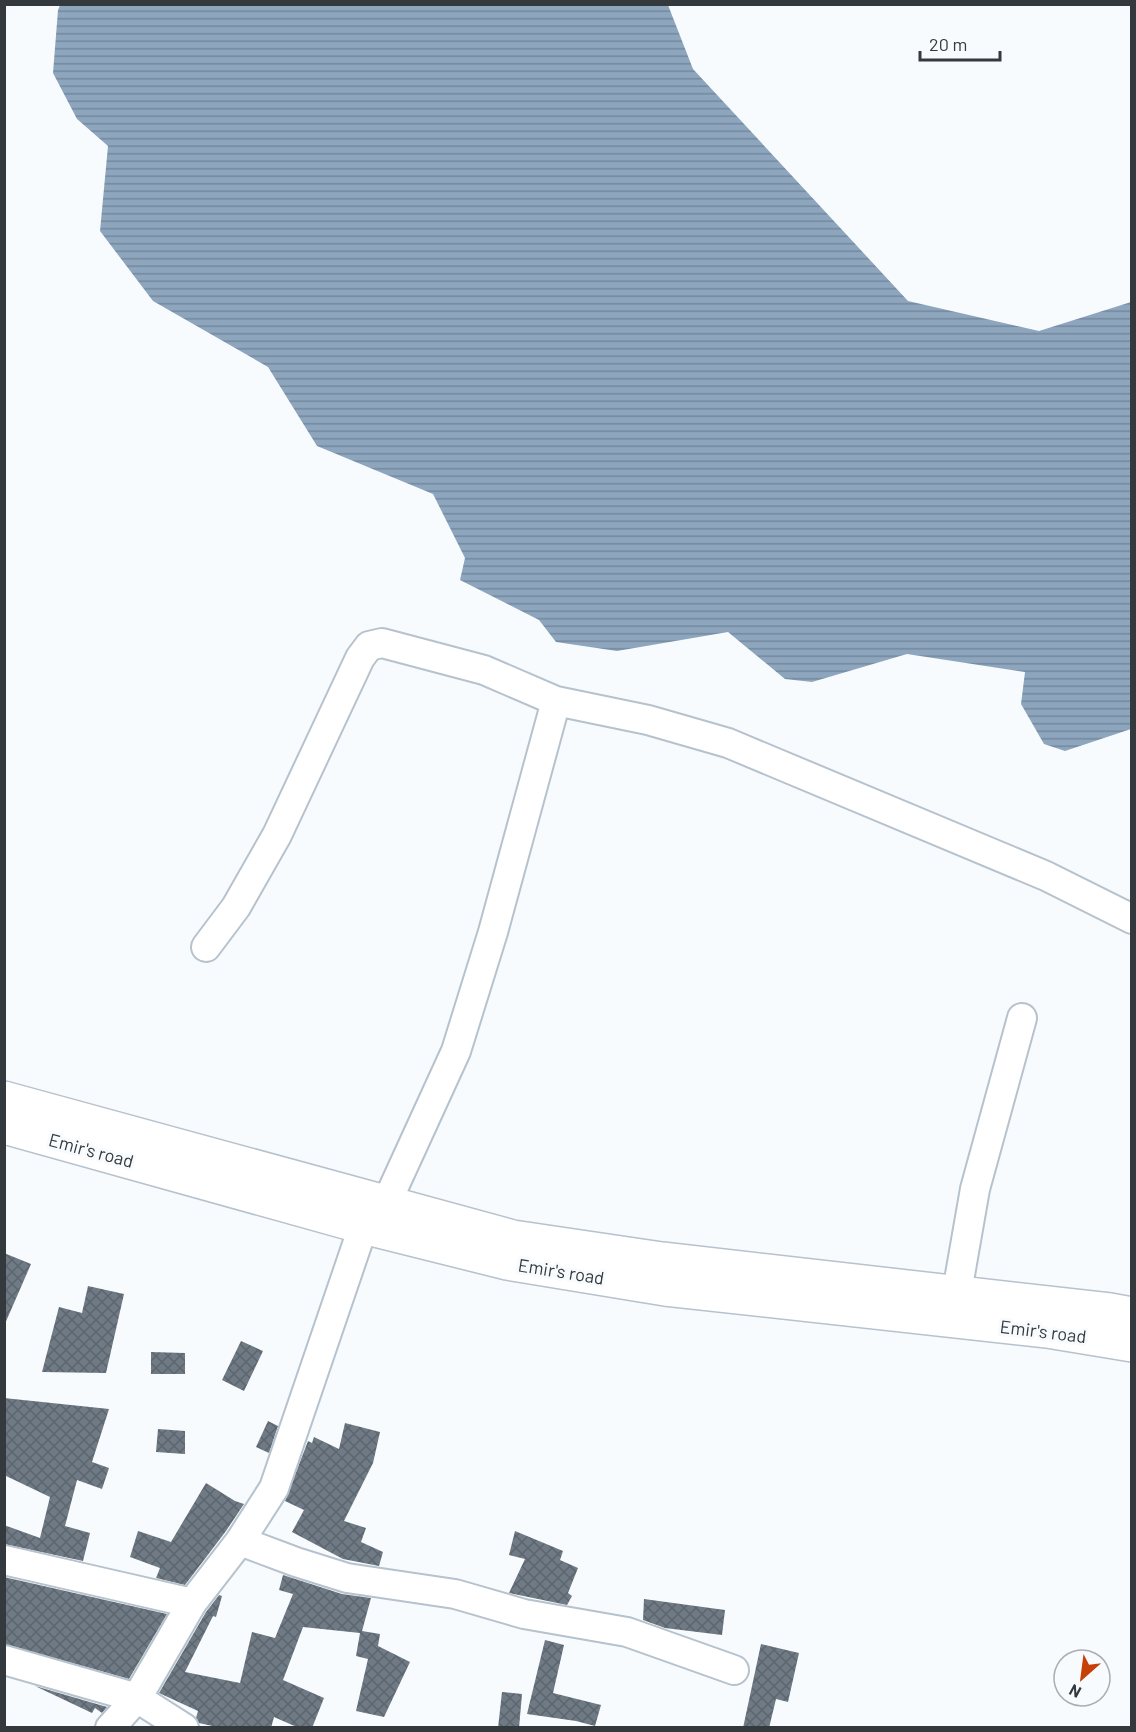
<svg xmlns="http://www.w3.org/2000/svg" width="1136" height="1732" font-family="Barlow,sans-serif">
<defs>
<pattern id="water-rules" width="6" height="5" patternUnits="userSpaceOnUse" patternTransform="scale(1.5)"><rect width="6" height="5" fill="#8da6be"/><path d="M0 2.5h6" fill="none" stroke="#74889c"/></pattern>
<pattern id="building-cross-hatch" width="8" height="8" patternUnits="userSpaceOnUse" patternTransform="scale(1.5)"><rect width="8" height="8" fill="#6f7a85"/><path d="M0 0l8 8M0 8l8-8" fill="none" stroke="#5c656e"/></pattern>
</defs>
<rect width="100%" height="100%" fill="#f8fbfd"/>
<path fill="url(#water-rules)" d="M 60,5 L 668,5 L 693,69 L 908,301 L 1039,331 L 1131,302 L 1131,729 L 1065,751 L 1044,744 L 1021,704 L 1025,672 L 907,654 L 812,682 L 785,679 L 728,632 L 617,651 L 556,642 L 539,620 L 460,580 L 465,558 L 433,494 L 317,446 L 268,367 L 153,301 L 100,231 L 108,146 L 77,119 L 53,73 L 58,10 Z"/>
<path fill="url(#building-cross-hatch)" d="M 4,1253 L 31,1264 L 4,1326 Z
M 88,1286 L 124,1294 L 106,1373 L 42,1372 L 59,1307 L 82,1313 Z
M 241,1341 L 263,1351 L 244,1391 L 222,1380 Z
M 151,1352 L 185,1353 L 185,1374 L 151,1374 Z
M 4,1398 L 109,1409 L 92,1462 L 109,1468 L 102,1489 L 77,1480 L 65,1526 L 90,1533 L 83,1561 L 4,1544 L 4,1525 L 40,1538 L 50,1497 L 4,1475 Z
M 268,1421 L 278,1426 L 269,1453 L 256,1447 Z
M 345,1423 L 380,1432 L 373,1463 L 344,1521 L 366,1528 L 361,1542 L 383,1552 L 379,1566 L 343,1559 L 292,1532 L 304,1510 L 285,1501 L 308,1441 L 312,1443 L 314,1437 L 339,1449 Z
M 158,1429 L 185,1431 L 185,1454 L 156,1452 Z
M 206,1483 L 235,1501 L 244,1504 L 226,1531 L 185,1585 L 156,1578 L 160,1568 L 130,1557 L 138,1531 L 171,1542 Z
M 515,1531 L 563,1551 L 560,1560 L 578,1568 L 568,1593 L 572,1596 L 567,1605 L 509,1593 L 525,1559 L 509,1555 Z
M 283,1575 L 342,1594 L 371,1598 L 362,1631 L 380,1634 L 378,1646 L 410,1662 L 384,1717 L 356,1711 L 368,1659 L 356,1656 L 360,1633 L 303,1627 L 283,1680 L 324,1698 L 312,1728 L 299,1728 L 274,1717 L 271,1728 L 221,1728 L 199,1723 L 196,1718 L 198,1711 L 159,1693 L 206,1612 L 219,1595 L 222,1596 L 216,1617 L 213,1616 L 185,1672 L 240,1683 L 252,1632 L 275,1638 L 293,1594 L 279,1590 Z
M 4,1577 L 167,1614 L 129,1679 L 4,1644 Z
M 644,1599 L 725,1610 L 722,1635 L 665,1628 L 643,1620 Z
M 545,1640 L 564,1645 L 553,1693 L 601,1705 L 595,1726 L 576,1721 L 527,1714 Z
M 761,1644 L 799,1653 L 788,1702 L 776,1699 L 769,1728 L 743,1728 Z
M 35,1686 L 107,1707 L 102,1713 L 95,1708 L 92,1713 Z
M 502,1692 L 522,1694 L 519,1728 L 498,1728 Z"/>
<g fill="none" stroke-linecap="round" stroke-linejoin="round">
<defs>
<path id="minor" d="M 206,947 L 236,907 L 277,835 L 360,658 L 369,646 L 382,643 L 484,670 L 556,701 L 648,720 L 728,743 L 1046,876 L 1132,919
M 386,1204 L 456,1051 L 493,932 L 556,701
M 957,1292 L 975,1189 L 1022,1018
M 240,1541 L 296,1562 L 347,1578 L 455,1594 L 524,1614 L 627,1632 L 734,1670
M 4,1560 L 192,1603
M 4,1660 L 137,1698 L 184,1728
M 110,1728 L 137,1698 L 192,1603 L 240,1541 L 274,1488 L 363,1227"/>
<path id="secondary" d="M 4,1098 L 513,1237 L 662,1259 L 1110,1310 L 1132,1314
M 4,1127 L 363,1227 L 507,1263 L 665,1289 L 1047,1331 L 1132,1345"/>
</defs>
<use href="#minor" stroke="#b6c2cd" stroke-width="32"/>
<use href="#secondary" stroke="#b6c2cd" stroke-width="36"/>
<use href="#minor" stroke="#fff" stroke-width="28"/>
<use href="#secondary" stroke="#fff" stroke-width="33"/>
</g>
<g text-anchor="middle" stroke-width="6" stroke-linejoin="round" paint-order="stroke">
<g font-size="18" fill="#34393e" stroke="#f8fbfd">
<text transform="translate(91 1151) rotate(15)" y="6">Emir's road</text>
<text transform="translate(561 1272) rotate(9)" y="6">Emir's road</text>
<text transform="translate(1043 1332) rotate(7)" y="6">Emir's road</text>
</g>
</g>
<rect width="1136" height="1732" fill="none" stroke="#34393e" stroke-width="12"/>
<g transform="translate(1082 1678) rotate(208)"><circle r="28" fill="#f8fbfd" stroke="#aaadb1" stroke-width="1.5"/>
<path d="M0-4.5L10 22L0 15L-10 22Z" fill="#c74009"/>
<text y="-9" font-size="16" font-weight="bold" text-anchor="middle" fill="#34393e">N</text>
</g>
<path d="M920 51v9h80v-9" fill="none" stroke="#34393e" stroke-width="3"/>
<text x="929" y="51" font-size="18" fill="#34393e" stroke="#f8fbfd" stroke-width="4.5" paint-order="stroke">20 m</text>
</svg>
